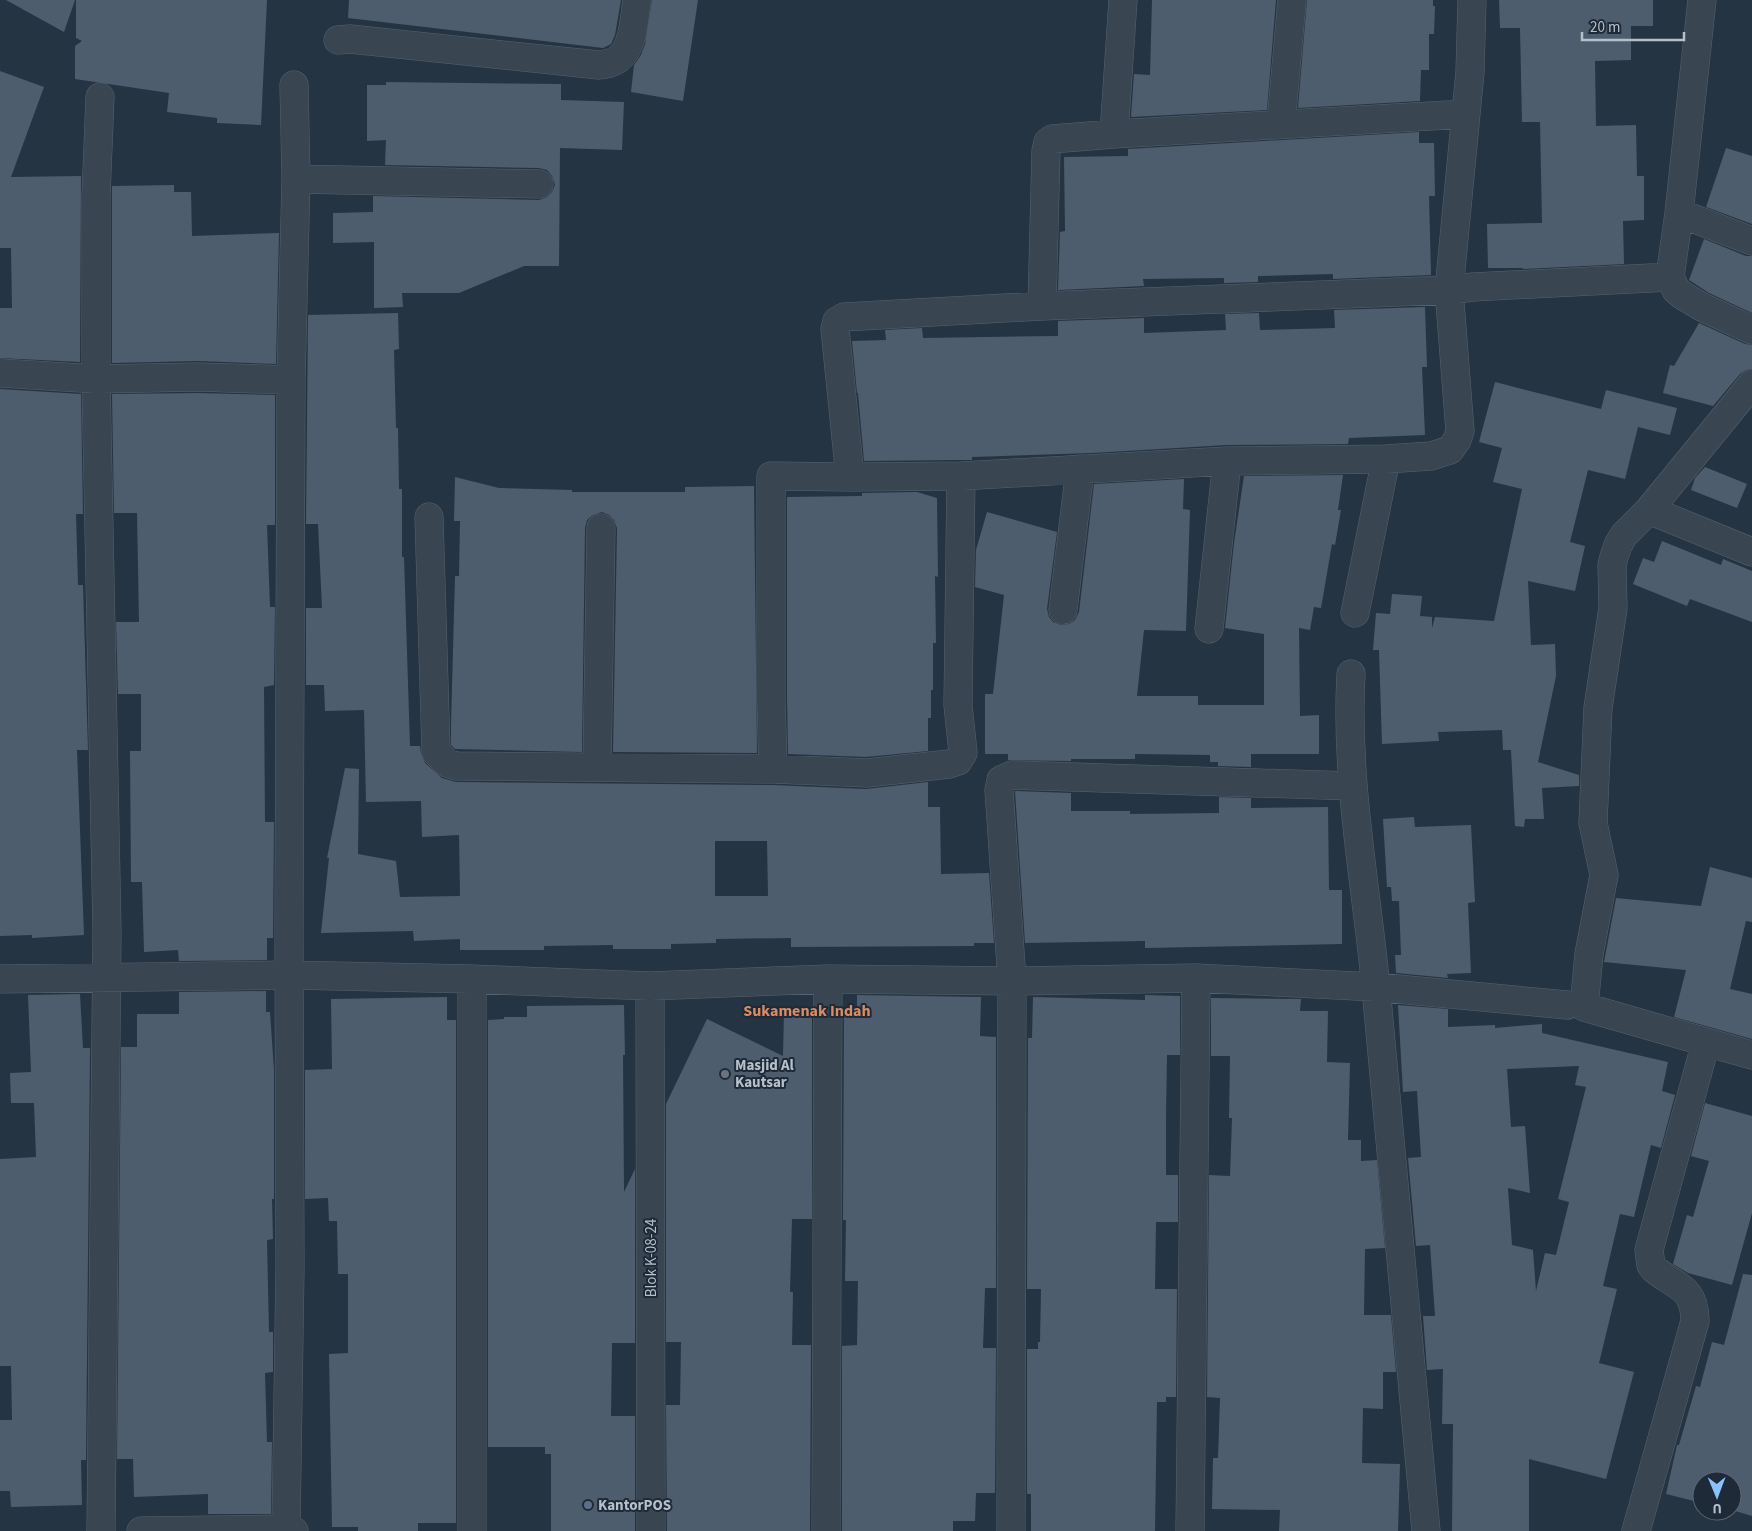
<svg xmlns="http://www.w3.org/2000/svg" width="1752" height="1531" font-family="'Source Sans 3',sans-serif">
<rect width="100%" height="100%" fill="#253442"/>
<path fill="#4e5d6d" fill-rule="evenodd" d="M 6,0 L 75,0 L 64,32 Z
M 76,0 L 267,0 L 261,125 L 217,123 L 217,118 L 167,112 L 169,93 L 75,79 L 75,46 L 82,41 L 76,38 Z
M 349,0 L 621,0 L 615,35 L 611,44 L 603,48 L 348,18 Z
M 652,0 L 698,0 L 683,101 L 631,92 L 634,65 L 641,55 L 645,44 Z
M 1152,0 L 1276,0 L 1267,110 L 1131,117 L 1134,74 L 1150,75 Z
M 1307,0 L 1433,0 L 1433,6 L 1435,6 L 1434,34 L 1429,34 L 1429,70 L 1421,70 L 1420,101 L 1298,108 Z
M 1499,0 L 1653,0 L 1653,26 L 1631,26 L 1631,60 L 1595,61 L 1596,126 L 1636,125 L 1637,176 L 1644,176 L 1644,220 L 1623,221 L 1624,264 L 1523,269 L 1523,268 L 1488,268 L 1487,224 L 1542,223 L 1540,122 L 1522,122 L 1520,28 L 1500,28 Z
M 0,71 L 44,87 L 11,177 L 81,176 L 80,362 L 0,358 L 0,308 L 12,308 L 11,248 L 0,248 Z
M 386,82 L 561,84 L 561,100 L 624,102 L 622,150 L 560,148 L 559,266 L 524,266 L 459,293 L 402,293 L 403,307 L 374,308 L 374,242 L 333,243 L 333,213 L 373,212 L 373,196 L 539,200 L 547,197 L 552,192 L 555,185 L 552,176 L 547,170 L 539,168 L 385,165 L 386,140 L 367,141 L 367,85 L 386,85 Z
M 1419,132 L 1419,143 L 1434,143 L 1435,196 L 1429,196 L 1431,275 L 1333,279 L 1333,274 L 1258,276 L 1258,282 L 1224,283 L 1224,278 L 1143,279 L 1144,286 L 1058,290 L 1060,232 L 1065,231 L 1064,157 L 1128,156 L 1128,149 Z
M 1726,148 L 1752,156 L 1752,224 L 1706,207 Z
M 174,185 L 174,192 L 191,192 L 192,236 L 279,233 L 276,364 L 198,361 L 112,363 L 112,186 Z
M 1704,239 L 1746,256 L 1752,256 L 1752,313 L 1709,293 L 1689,280 Z
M 1425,307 L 1427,367 L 1422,367 L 1425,435 L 1349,438 L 1348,444 L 1227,445 L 1092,453 L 972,457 L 972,460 L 960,460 L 864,461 L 858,393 L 857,393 L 852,341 L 886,340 L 885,330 L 922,328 L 923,338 L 1058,336 L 1058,321 L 1144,318 L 1144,333 L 1226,330 L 1225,314 L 1259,313 L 1260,330 L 1335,328 L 1334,310 Z
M 398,313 L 399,349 L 394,350 L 396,428 L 398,428 L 399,489 L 402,489 L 402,557 L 404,557 L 410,746 L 420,746 L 421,753 L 425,763 L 442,778 L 456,782 L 773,785 L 866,789 L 928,782 L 928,807 L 940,807 L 941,874 L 989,873 L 994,943 L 974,943 L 974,946 L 791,947 L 791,938 L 716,939 L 716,943 L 671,944 L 671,949 L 613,949 L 613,945 L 544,946 L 544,950 L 460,950 L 460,939 L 414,941 L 413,931 L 321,933 L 329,858 L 327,858 L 345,768 L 359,769 L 358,854 L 396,861 L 400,897 L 460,896 L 459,835 L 422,837 L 421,801 L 366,802 L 364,710 L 325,711 L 324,685 L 306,685 L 306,608 L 322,608 L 318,524 L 306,524 L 308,315 ZM 715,841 L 767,841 L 768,896 L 715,896 Z
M 1699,323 L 1745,344 L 1752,345 L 1752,369 L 1746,370 L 1740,374 L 1713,406 L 1663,393 L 1670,365 L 1674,366 Z
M 1495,382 L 1601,409 L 1606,390 L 1677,408 L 1670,435 L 1638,427 L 1625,479 L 1588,470 L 1570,542 L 1585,546 L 1575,591 L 1528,581 L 1531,645 L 1555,644 L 1556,676 L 1538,762 L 1579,775 L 1579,786 L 1542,788 L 1544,819 L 1525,819 L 1524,827 L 1515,826 L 1511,750 L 1503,750 L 1502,730 L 1438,732 L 1439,741 L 1382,744 L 1379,650 L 1373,650 L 1376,613 L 1390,614 L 1392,594 L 1422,596 L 1420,616 L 1432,617 L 1432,628 L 1435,617 L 1494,621 L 1522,489 L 1493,482 L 1502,448 L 1479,442 Z
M 0,389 L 81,394 L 83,514 L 76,514 L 78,585 L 83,585 L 88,750 L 77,750 L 84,935 L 32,938 L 32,935 L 0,936 Z
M 198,393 L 275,395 L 275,525 L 267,525 L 270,607 L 275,607 L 274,685 L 264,687 L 265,822 L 274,822 L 273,938 L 267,938 L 267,960 L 179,961 L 178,950 L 144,952 L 142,882 L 131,882 L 130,751 L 141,751 L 141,694 L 118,694 L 116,622 L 139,622 L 137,513 L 114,513 L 112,394 Z
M 1705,467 L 1747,484 L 1737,508 L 1691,490 L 1695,478 Z
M 1343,475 L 1338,510 L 1341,510 L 1335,545 L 1332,544 L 1321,608 L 1314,607 L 1310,630 L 1299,628 L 1300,716 L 1319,715 L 1319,754 L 1251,754 L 1251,767 L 1218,766 L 1218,762 L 1210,762 L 1210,755 L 1135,754 L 1135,759 L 1071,759 L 1071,761 L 1008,760 L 1008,754 L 985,754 L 985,694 L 993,694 L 1004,595 L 975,587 L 976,550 L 987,512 L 1057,532 L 1047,609 L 1049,617 L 1053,622 L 1061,625 L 1069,624 L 1075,620 L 1079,612 L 1094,484 L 1184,479 L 1183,509 L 1190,510 L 1186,631 L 1144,630 L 1137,696 L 1198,696 L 1198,705 L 1264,705 L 1264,634 L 1225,628 L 1234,543 L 1244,476 Z
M 455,477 L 499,488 L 572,490 L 572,492 L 685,492 L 685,487 L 754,486 L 757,753 L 613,752 L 617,528 L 614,520 L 609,515 L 602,512 L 593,515 L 587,520 L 585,528 L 582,752 L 455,749 L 451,745 L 451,724 L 455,576 L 459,576 L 460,521 L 454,521 Z
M 917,492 L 937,498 L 938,577 L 935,576 L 936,643 L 933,643 L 933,690 L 931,690 L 931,718 L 928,718 L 928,751 L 866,757 L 788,754 L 787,699 L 787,497 L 862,496 L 862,493 Z
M 1662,541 L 1721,565 L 1723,559 L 1752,571 L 1752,622 L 1690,599 L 1687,606 L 1633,584 L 1643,558 L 1654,562 Z
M 1015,791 L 1071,793 L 1071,811 L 1130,811 L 1130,814 L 1219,813 L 1219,797 L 1251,798 L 1251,808 L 1328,807 L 1329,890 L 1342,890 L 1342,944 L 1145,948 L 1145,941 L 1025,943 Z
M 1414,817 L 1415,827 L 1471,825 L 1475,902 L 1468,903 L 1471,973 L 1447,974 L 1448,978 L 1396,973 L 1395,955 L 1401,955 L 1399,901 L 1392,901 L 1391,887 L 1387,887 L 1383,819 Z
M 1710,867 L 1752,878 L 1752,922 L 1746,921 L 1730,989 L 1752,994 L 1752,1039 L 1674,1017 L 1686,970 L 1604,962 L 1616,898 L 1701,906 Z
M 266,991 L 266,1012 L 270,1012 L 274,1070 L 274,1199 L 272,1199 L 273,1239 L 267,1240 L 269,1332 L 273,1332 L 273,1372 L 265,1373 L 267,1442 L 272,1442 L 271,1514 L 208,1514 L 208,1494 L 134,1497 L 133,1459 L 117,1459 L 121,1047 L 137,1047 L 137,1014 L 179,1014 L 179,992 Z
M 80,994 L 83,1048 L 90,1048 L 86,1460 L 81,1460 L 82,1505 L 11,1507 L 10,1491 L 0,1491 L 0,1420 L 12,1420 L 11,1366 L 0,1366 L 0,1159 L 36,1157 L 34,1103 L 11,1103 L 10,1073 L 31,1072 L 28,995 Z
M 857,995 L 981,997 L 980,1036 L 996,1037 L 996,1288 L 985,1288 L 983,1348 L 996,1348 L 995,1493 L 976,1493 L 975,1521 L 953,1521 L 953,1531 L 842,1531 L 842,1346 L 857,1345 L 858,1281 L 845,1281 L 846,1220 L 843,1220 L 844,1014 L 857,1015 Z
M 1145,995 L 1180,996 L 1180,1055 L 1167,1055 L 1166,1115 L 1166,1175 L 1178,1175 L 1178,1222 L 1156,1222 L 1155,1289 L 1177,1289 L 1176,1397 L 1166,1397 L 1166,1402 L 1157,1402 L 1155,1531 L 1031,1531 L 1031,1494 L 1027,1494 L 1027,1349 L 1038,1349 L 1038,1342 L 1040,1342 L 1041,1289 L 1027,1289 L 1028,1038 L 1032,1038 L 1033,997 L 1145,1000 Z
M 447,997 L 447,1020 L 456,1020 L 456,1523 L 418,1523 L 418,1531 L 358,1531 L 358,1527 L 332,1527 L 329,1354 L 348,1353 L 348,1274 L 338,1274 L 337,1221 L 329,1221 L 328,1198 L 305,1199 L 305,1070 L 332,1069 L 331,999 Z
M 1211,998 L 1301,999 L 1300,1011 L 1328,1011 L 1327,1062 L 1350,1063 L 1348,1140 L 1361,1140 L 1361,1161 L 1377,1160 L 1385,1248 L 1365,1249 L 1364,1315 L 1391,1315 L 1396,1372 L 1383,1372 L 1383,1409 L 1363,1408 L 1362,1463 L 1400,1464 L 1398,1531 L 1279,1531 L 1280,1510 L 1212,1509 L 1213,1458 L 1218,1458 L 1220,1398 L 1207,1397 L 1209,1175 L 1230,1176 L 1232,1118 L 1229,1118 L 1230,1056 L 1211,1056 Z
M 624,1005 L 625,1055 L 623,1055 L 624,1192 L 635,1169 L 635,1343 L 612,1343 L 611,1416 L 635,1416 L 635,1531 L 551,1531 L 551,1454 L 545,1454 L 545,1447 L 488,1447 L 488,1020 L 504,1019 L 504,1017 L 527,1017 L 527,1006 Z
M 1398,1005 L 1448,1009 L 1448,1027 L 1495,1025 L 1495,1028 L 1542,1024 L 1542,1033 L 1668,1062 L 1662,1091 L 1675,1095 L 1661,1148 L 1651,1145 L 1634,1217 L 1620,1214 L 1603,1286 L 1617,1289 L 1599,1363 L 1634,1372 L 1606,1479 L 1529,1459 L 1529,1531 L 1452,1531 L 1453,1424 L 1442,1424 L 1443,1369 L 1427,1370 L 1423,1316 L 1435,1316 L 1430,1245 L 1416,1246 L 1408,1158 L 1421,1157 L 1417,1091 L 1403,1092 ZM 1579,1066 L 1575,1085 L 1586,1087 L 1558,1199 L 1569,1202 L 1556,1255 L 1545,1253 L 1536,1291 L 1533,1250 L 1512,1245 L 1508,1188 L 1530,1193 L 1525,1126 L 1511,1127 L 1507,1069 Z
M 784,1013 L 812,1014 L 812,1219 L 792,1219 L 790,1292 L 793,1292 L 792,1345 L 811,1345 L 810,1531 L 667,1531 L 666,1405 L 680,1405 L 681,1342 L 666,1342 L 666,1104 L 707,1019 L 783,1056 Z
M 1705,1103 L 1752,1116 L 1752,1213 L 1732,1285 L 1688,1273 L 1673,1264 L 1687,1215 L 1693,1217 L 1709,1161 L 1691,1156 Z
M 1743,1274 L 1752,1275 L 1752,1516 L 1732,1510 L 1732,1481 L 1702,1481 L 1702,1503 L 1666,1494 L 1677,1445 L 1679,1445 L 1696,1386 L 1700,1387 L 1712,1342 L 1724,1345 Z"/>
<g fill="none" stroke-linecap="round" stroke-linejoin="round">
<defs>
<path id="minor" d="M 1472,0 L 1470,72 L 1449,290 L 1460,431 L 1457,440 L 1450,450 L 1431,456 L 1386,459 L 1227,461 L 961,476 L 850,477 L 835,329 L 837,321 L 844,317 L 1042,306 L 1449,290 L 1473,287 L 1670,277
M 1702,0 L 1679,213 L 1670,277 L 1676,290 L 1682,295 L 1702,307 L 1752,330
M 338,40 L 350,39 L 599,65 C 606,64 613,63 618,59 C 634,47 634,18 637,0
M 100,97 L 96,196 L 96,379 L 107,931 L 101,1531
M 1281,124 L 1292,0
M 1114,134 L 1123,0
M 296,179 L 539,184
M 1679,213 L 1752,241
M 1042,306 L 1046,151 L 1048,142 L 1052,139 L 1114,134 L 1466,114
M 0,373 L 96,379 L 198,377 L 291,380
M 1649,510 L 1752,552
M 429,517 L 436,752 L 447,763 L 456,766 L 773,769 L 867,773 L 949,764 L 958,761 L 963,753 L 958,705 L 961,476
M 1063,610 L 1080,469
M 1355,613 L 1386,459
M 1209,629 L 1227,461
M 1351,674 C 1345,779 1366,884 1376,988 C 1394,1169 1410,1350 1426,1531
M 597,767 L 601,528
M 773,769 L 771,699 L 771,476 L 850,477
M 0,979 L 290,975 L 472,979 L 650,986 L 828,979 L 1012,981 L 1196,978 L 1376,987 L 1567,1005
M 472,979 L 472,1531
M 650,986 L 651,1531
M 1706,1042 L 1752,1055
M 286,1529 L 290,1268 L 289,934 L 291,380 L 296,179 L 294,85
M 141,1531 L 286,1529 L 294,1531
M 826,1531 L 828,979
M 1011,1531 L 1012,981 L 999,790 L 1001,780 L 1012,775 L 1353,786
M 1190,1531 L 1196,978
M 1636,1531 L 1695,1321 C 1695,1287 1676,1287 1654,1269 L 1651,1265 L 1649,1250 L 1706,1042 L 1584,1007 L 1589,954 L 1604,875 L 1593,823 L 1598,708 L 1613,608 L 1612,565 L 1614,557 L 1618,545 L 1624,535 L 1649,510 L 1752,384"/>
</defs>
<use href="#minor" stroke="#57636e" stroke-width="29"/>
<use href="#minor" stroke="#394551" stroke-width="28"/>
</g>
<circle fill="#6b7280" stroke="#1e2a37" stroke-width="2" cx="725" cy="1074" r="5"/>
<circle fill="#5c6f8a" stroke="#1e2a37" stroke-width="2" cx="588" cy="1505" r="5"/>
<g text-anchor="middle" stroke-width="4" stroke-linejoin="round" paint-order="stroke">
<g font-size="15" font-weight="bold" fill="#b6c0cb" stroke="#1e2a37" text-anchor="start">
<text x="735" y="1070">Masjid Al<tspan x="735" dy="17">Kautsar</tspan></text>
<text x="598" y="1510">KantorPOS</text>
</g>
<g font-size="15" fill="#b6c0cb" stroke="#1e2a37">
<text transform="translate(651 1258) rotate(-90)" y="5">Blok K-08-24</text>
</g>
<g font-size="16" font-weight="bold" fill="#d98b63" stroke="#1e2a37">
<text x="807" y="1016">Sukamenak Indah</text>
</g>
</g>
<g transform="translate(1717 1496) rotate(179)"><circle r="24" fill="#1e2a37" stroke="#5b6672"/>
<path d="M0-4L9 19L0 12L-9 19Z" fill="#8bc1fc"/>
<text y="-8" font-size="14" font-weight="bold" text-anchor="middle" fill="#b6c0cb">U</text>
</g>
<path d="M1582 32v8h102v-8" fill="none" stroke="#b6c0cb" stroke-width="2.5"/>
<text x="1590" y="32" font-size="15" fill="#b6c0cb" stroke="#1e2a37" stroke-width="4" paint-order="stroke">20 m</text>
</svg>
